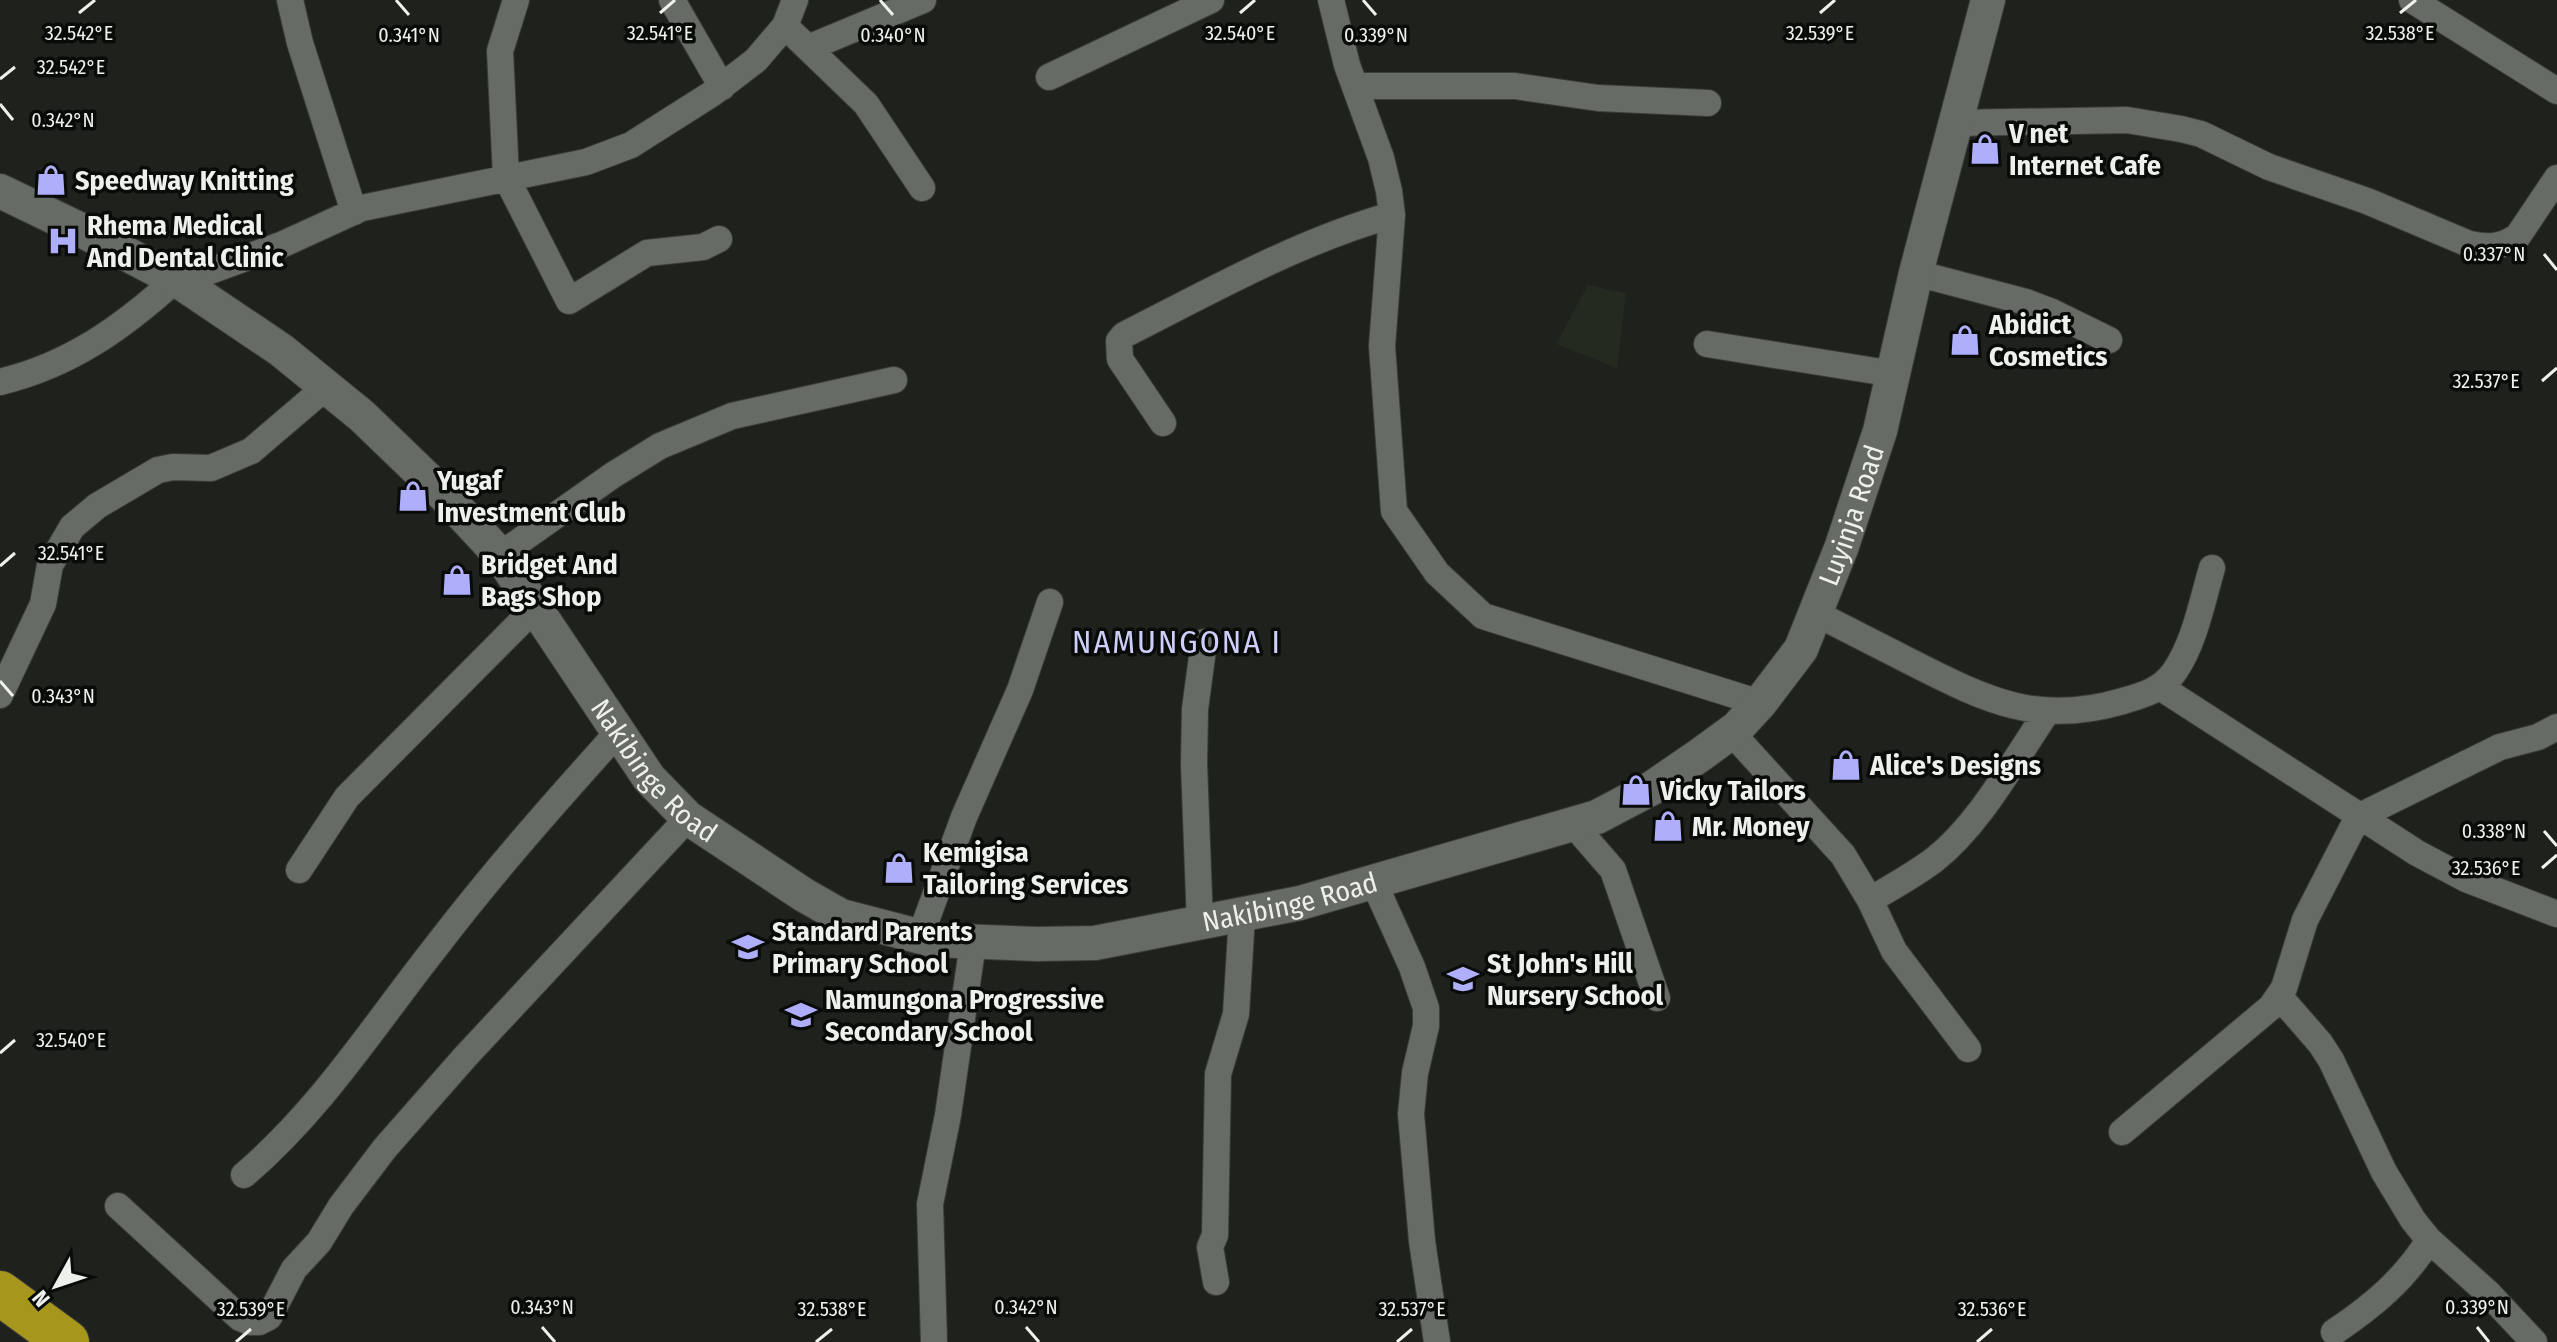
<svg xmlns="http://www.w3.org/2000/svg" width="2557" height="1342" font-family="'Fira Sans Condensed',sans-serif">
<rect width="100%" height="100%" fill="#1f211d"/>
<path fill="#242a20" d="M 1588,285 L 1626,293 L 1617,368 L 1556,344 Z"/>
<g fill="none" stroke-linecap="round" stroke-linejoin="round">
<defs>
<path id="minor" d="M 290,0 L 300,43 L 354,212
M 516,0 L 500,51 L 506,177 L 569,301 L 647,253 L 703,247 L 719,239
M 672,0 L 722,87
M 1331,0 L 1347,65 L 1381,158 L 1389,191 L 1392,215 L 1382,346 L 1394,511 L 1437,573 L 1483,616 L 1760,703
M 2412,0 L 2557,91
M 785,26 L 866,104 L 922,188
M 808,48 L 923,0
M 1049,77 L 1211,0
M 1355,86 L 1515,86 L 1598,98 L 1708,103
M 1954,123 L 2127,120 L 2181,129 L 2201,134 L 2269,167 L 2367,201 L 2469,244 C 2487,248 2502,248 2518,236 L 2557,178
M 1916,273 L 2026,302 L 2052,312 L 2109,340
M 180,282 L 281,245 L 362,208 L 586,162 L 631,145 L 713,93 L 756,60 L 785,26 L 795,0
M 1707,344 L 1894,374
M 0,382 C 70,365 122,328 175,280
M 1163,423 L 1120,359 L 1119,341 L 1124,335 C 1211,291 1297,242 1392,215
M 500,555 L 613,475 L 660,446 L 732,416 L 894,380
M 1815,613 C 1848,630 1881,647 1913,663 C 1988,701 2038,726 2123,701 C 2144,695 2162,690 2175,671 C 2195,641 2202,602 2212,568
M 2160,687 L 2417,853 L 2466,879 L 2557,914
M 0,695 L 43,604 L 50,565 L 72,527 L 97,506 L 158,470 L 173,467 L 211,468 L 251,451 L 326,387
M 1731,732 L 1843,855 L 1870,900 L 1894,951 L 1968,1049
M 1573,824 L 1613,870 L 1657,998
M 299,870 L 347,797 L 535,608
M 1374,883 L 1412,967 L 1426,1008 L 1426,1026 L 1415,1073 L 1411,1114 L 1422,1241 L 1437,1342
M 1870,900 C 1892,887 1914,875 1934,860 C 1980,824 2014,760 2047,712
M 1200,924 L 1194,764 L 1195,709 L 1204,642
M 920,937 L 964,817 L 1020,690 L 1050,602
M 2279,996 L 2320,1043 L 2331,1060 L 2384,1172 L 2413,1220 L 2429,1240 L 2488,1293 L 2534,1342
M 2122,1132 L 2271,1007 L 2284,988 L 2305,920 L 2358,817 L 2500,747 L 2538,737 L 2557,727
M 244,1175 C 322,1108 372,1028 435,948 C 493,872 556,801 620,730
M 118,1206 L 240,1318 L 250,1322 L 259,1322 L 269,1317 L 294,1269 L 319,1242 L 341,1206 L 385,1148 L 465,1057 L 688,818
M 1216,1282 L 1210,1247 L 1215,1235 L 1218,1074 L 1236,1014 L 1242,916
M 2334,1332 C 2373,1306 2405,1279 2429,1240
M 934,1342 L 930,1204 L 948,1115 L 973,943"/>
<g id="tertiary">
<path id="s1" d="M 0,191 L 83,231 L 180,282 L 281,350 L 362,416 L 446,497 L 500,555 L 649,778 L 688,818 L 804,895 L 841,916 L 933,940 L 1037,944 L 1095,943 L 1300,903 L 1597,817 L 1652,788 L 1700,755 L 1737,728 L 1760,703 L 1801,649 L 1842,546 L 1880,431 L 1916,273 L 1988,0"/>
</g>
<path id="motorway" d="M 0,1293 L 67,1342"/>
</defs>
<use href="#minor" stroke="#3b3d39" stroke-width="28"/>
<use href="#tertiary" stroke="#3b3d39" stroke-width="36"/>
<use href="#motorway" stroke="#3b3d39" stroke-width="46"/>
<use href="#minor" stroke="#676b65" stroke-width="26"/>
<use href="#tertiary" stroke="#676b65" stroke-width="34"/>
<use href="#motorway" stroke="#a6971c" stroke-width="44"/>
</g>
<path fill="none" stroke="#eef0ec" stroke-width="3" d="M 396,0 L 409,15M 880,0 L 893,15M 1363,0 L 1376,15M 79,13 L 95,0M 660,13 L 675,0M 1240,13 L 1255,0M 1820,13 L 1835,0M 2400,13 L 2416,0M 0,79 L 15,67M 0,104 L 13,120M 2544,254 L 2557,270M 2542,381 L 2557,368M 0,566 L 15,553M 0,681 L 13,696M 2544,831 L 2557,846M 2542,868 L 2557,855M 0,1053 L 15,1040M 542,1327 L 555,1342M 1026,1327 L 1039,1342M 2477,1327 L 2489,1342M 236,1342 L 251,1329M 816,1342 L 832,1329M 1397,1342 L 1412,1329M 1977,1342 L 1992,1329"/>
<defs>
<symbol id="shop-bare" viewBox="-9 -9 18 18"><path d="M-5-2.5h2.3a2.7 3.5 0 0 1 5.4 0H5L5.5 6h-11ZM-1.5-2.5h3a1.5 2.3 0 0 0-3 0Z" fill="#afaefa" stroke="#090b09" stroke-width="2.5" paint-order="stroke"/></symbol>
<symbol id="hospital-bare" viewBox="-9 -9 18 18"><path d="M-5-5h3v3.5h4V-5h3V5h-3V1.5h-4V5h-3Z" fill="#afaefa" stroke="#090b09" stroke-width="2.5" paint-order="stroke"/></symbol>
<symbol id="school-bare" viewBox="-9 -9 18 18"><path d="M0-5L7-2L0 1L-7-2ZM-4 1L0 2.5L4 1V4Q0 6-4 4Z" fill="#afaefa" stroke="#090b09" stroke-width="2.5" paint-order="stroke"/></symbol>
</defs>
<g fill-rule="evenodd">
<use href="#shop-bare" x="1963" y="127" width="44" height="44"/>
<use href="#shop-bare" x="29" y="158" width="44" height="44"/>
<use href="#hospital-bare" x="41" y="219" width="44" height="44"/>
<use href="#shop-bare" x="1943" y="318" width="44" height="44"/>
<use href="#shop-bare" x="391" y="474" width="44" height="44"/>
<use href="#shop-bare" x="435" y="558" width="44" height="44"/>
<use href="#shop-bare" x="1824" y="743" width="44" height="44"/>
<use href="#shop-bare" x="1614" y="768" width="44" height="44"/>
<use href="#shop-bare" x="1646" y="804" width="44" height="44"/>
<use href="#shop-bare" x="877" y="846" width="44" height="44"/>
<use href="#school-bare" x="726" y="925" width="44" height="44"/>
<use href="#school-bare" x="1441" y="957" width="44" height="44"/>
<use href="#school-bare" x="779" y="993" width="44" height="44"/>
</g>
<g text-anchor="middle" stroke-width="7" stroke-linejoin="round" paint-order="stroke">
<g font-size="28" font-weight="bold" fill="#eef0ec" stroke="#090b09" text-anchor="start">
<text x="2009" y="143">V net<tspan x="2009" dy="32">Internet Cafe</tspan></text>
<text x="75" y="190">Speedway Knitting</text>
<text x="87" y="235">Rhema Medical<tspan x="87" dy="32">And Dental Clinic</tspan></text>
<text x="1989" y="334">Abidict<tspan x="1989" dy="32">Cosmetics</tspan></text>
<text x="437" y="490">Yugaf<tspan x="437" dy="32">Investment Club</tspan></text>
<text x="481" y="574">Bridget And<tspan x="481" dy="32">Bags Shop</tspan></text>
<text x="1870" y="775">Alice's Designs</text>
<text x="1660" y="800">Vicky Tailors</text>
<text x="1692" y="836">Mr. Money</text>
<text x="923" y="862">Kemigisa<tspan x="923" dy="32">Tailoring Services</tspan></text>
<text x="772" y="941">Standard Parents<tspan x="772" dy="32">Primary School</tspan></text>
<text x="1487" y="973">St John's Hill<tspan x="1487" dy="32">Nursery School</tspan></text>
<text x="825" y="1009">Namungona Progressive<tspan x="825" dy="32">Secondary School</tspan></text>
</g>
<g font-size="28" fill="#eef0ec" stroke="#090b09">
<text dy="10" stroke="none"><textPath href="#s1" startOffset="2316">Luyinja Road</textPath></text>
<text dy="10" stroke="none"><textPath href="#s1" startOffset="890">Nakibinge Road</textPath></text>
<text dy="10" stroke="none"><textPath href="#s1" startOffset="1586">Nakibinge Road</textPath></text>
</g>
<g font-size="32" letter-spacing="2" fill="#cecffa" stroke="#090b09">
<text x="1177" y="653">NAMUNGONA I</text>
</g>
</g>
<g font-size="20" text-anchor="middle" fill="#eef0ec" stroke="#090b09" stroke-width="7" stroke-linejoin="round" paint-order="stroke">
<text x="1820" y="40">32.539°E</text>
<text x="2400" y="40">32.538°E</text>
<text x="79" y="40">32.542°E</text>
<text x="660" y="40">32.541°E</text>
<text x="1240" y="40">32.540°E</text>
<text x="409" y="42">0.341°N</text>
<text x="893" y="42">0.340°N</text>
<text x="1376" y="42">0.339°N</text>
<text x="71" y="74">32.542°E</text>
<text x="63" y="127">0.342°N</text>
<text x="2494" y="261">0.337°N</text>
<text x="2486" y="388">32.537°E</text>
<text x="71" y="560">32.541°E</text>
<text x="63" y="703">0.343°N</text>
<text x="2494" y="838">0.338°N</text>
<text x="2486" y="875">32.536°E</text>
<text x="71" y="1047">32.540°E</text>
<text x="542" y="1314">0.343°N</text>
<text x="1026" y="1314">0.342°N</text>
<text x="2477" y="1314">0.339°N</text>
<text x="251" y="1316">32.539°E</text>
<text x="832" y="1316">32.538°E</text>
<text x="1412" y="1316">32.537°E</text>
<text x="1992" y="1316">32.536°E</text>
</g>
<g transform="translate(56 1286) rotate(230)" stroke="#090b09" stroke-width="6" paint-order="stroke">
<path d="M0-6L14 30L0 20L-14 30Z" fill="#eef0ec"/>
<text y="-12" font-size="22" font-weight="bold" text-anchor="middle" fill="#eef0ec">N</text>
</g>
</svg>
